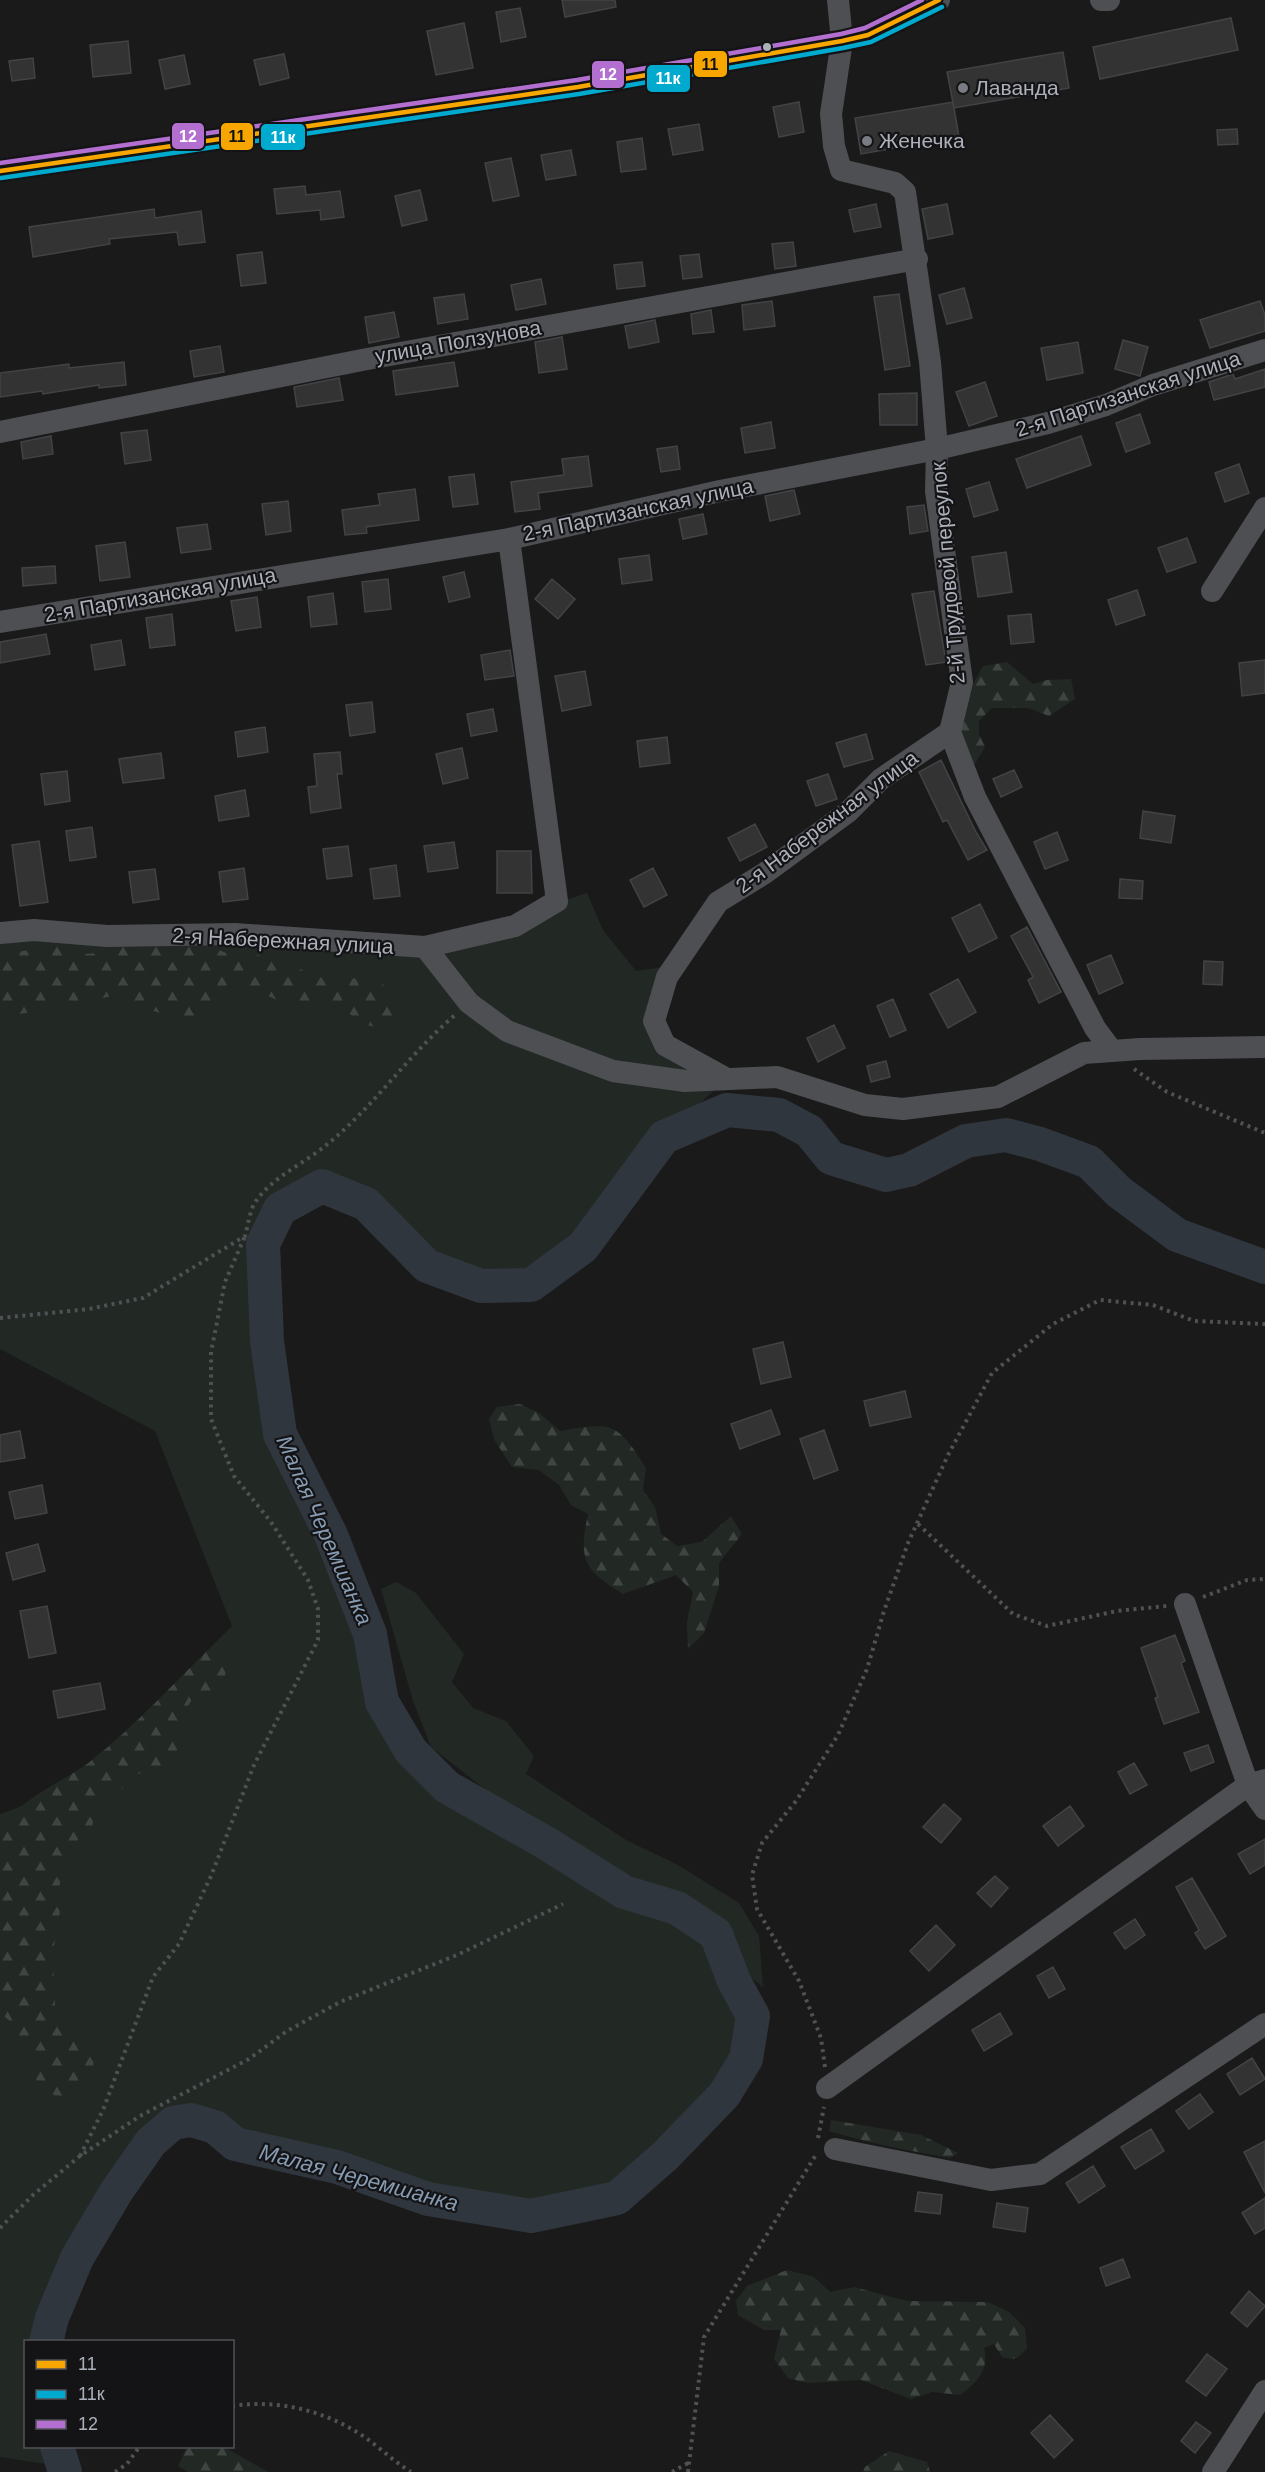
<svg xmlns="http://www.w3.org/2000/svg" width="1265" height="2472" font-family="Arial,sans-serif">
<defs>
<pattern id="forest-firs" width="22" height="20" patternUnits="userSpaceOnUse" patternTransform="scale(1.5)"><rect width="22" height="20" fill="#222924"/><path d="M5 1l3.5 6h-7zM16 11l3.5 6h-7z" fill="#3f4642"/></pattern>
</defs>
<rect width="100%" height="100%" fill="#1a1a1a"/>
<path fill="#222924" d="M 587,893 L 603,930 L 636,971 L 663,967 L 665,1045 L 726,1079 L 664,1137 L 583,1247 L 531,1285 L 481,1286 L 427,1266 L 401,1237 L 349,1197 L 322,1186 L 280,1209 L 263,1244 L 267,1341 L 280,1434 L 331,1535 L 370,1634 L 382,1702 L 411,1751 L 447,1787 L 546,1843 L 624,1892 L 677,1908 L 716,1934 L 734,1981 L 753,2016 L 746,2059 L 724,2095 L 665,2156 L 617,2198 L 515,2214 L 428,2199 L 337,2167 L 235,2144 L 215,2127 L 191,2120 L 173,2123 L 151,2142 L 116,2192 L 77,2258 L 52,2318 L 38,2324 L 33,2341 L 26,2342 L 26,2446 L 41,2447 L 46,2464 L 0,2457 L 0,1814 C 79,1790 173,1684 232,1626 L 155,1431 L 0,1349 L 0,934 L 425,947 Z
M 396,1582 L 416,1593 L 464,1654 L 452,1682 L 473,1708 L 506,1721 L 534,1756 L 526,1774 L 626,1840 L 678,1865 L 739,1903 L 759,1936 L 763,1987 L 742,1971 L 722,1922 L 679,1896 L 631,1876 L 561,1838 L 494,1796 L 431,1747 L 413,1701 L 381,1589 Z"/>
<path fill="url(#forest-firs)" d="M 1007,662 L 1033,684 L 1047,680 L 1071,679 L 1075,699 L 1049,716 L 1028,708 L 992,708 L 979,721 L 979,734 L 985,747 L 973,767 L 958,727 L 973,684 L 983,666 Z
M 141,938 L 214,948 L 241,959 L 262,954 L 330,981 L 351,978 L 378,981 L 393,991 L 402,1007 L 398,1019 C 363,1038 362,1016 335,1006 C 321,1002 311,1010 299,1008 C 279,1005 259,985 237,991 C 224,994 202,1013 190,1021 L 135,1006 L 111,996 L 80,1004 L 64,999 L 27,1013 L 0,1016 L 0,955 L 57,945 L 73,955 L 98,953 L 115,940 Z
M 520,1404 L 539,1413 L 560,1431 C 613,1422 617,1422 646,1468 L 643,1490 L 655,1507 L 661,1534 L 677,1546 L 702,1542 L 731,1516 L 742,1534 L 719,1563 L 719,1586 L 704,1633 L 688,1649 L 687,1623 L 693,1592 L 676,1575 L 623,1594 C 584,1569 578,1561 588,1514 L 571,1505 L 559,1485 L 539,1470 L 512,1467 L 494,1439 L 489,1419 L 497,1407 Z
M 208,1650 L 222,1654 C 230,1677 224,1685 208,1702 L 191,1701 L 184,1713 L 186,1727 L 180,1748 L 158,1768 L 135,1775 L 121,1790 L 98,1793 L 92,1828 L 77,1841 L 64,1865 L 56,1901 L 60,1911 L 53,1952 L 55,2006 L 61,2022 L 88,2044 L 94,2055 L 92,2082 L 75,2101 C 12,2091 40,2040 0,2013 L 0,1834 C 17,1797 64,1783 95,1758 C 135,1726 171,1686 208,1650 Z
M 831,2120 L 921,2135 L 958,2153 L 950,2158 C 910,2151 869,2143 829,2131 Z
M 787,2270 L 814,2277 L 830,2292 L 854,2287 L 907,2301 L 988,2302 L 1009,2312 L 1025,2328 L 1027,2348 C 1019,2358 1015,2361 1002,2357 L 994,2344 L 984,2348 C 989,2370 978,2382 960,2395 L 932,2392 L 911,2399 L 861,2380 L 807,2383 L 788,2378 L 774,2359 L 781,2330 L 764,2330 L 738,2315 L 736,2301 L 747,2286 Z
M 187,2447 L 224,2447 L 268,2472 L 188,2472 L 178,2466 Z
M 889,2451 L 927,2462 L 930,2472 L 863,2472 L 865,2467 Z"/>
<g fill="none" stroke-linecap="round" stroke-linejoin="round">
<path stroke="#30363d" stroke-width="34" d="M 46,2342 L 52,2318 L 77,2258 L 116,2192 L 151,2142 L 173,2123 L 191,2120 L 215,2127 L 235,2144 L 337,2167 L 428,2199 L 531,2216 L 617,2198 L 665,2156 L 724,2095 L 746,2059 L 753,2016 L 734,1981 L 716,1934 L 677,1908 L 624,1892 L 546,1843 L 447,1787 L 411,1751 L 382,1702 L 370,1634 L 331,1535 L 280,1434 L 267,1341 L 263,1244 L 280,1209 L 322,1186 L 366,1204 L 427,1266 L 481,1286 L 531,1285 L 583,1247 L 664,1137 L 727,1110 L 779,1115 L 809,1131 L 831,1158 L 886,1175 L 909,1170 L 966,1141 L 1006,1135 L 1040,1144 L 1089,1162 L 1119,1192 L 1177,1235 L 1265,1267
M 57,2446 L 65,2472"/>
</g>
<path fill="#333334" stroke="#424346" stroke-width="1.5" d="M 562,0 L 615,0 L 616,7 L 565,17 Z
M 520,8 L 526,37 L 501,42 L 496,12 Z
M 1231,18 L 1238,50 L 1100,79 L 1093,47 Z
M 464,23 L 473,68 L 436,75 L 427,31 Z
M 128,41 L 131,73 L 93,77 L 90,45 Z
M 1063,52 L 1069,88 L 954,108 L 947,72 Z
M 284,54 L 289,78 L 260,85 L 254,60 Z
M 184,55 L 190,84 L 165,89 L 159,60 Z
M 33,58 L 35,78 L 12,81 L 9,61 Z
M 799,102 L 804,132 L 779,137 L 773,107 Z
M 953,102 L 959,137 L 861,154 L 855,118 Z
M 699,124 L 703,150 L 673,155 L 668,129 Z
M 1237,129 L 1238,144 L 1218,145 L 1217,130 Z
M 642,138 L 646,169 L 621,172 L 617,142 Z
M 571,150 L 576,175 L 546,180 L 541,155 Z
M 511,158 L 519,196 L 493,201 L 485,163 Z
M 305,186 L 306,195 L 340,191 L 344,217 L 321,220 L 320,210 L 277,214 L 274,189 Z
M 420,190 L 427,220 L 402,226 L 395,196 Z
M 876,204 L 881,227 L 854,232 L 849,210 Z
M 947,204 L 953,234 L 928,239 L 922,209 Z
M 154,209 L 155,218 L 201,211 L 205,242 L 179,245 L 177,232 L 109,239 L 110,244 L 33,257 L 29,227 Z
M 793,242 L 796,266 L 775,269 L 772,244 Z
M 262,252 L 266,283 L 241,286 L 237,255 Z
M 699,254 L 702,277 L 683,279 L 680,256 Z
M 642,262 L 645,286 L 617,289 L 614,265 Z
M 541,279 L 546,304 L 516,310 L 511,285 Z
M 964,288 L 972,318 L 947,324 L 939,295 Z
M 464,294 L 468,319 L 438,324 L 434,298 Z
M 899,294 L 910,366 L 885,370 L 874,297 Z
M 772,301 L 775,326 L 744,330 L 742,305 Z
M 1260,301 L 1265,315 L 1265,331 L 1210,348 L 1200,320 Z
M 711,310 L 714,332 L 693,334 L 691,314 Z
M 394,312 L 399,337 L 369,343 L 365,317 Z
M 655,320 L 659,342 L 629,348 L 625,326 Z
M 562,337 L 567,369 L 539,373 L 535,342 Z
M 1123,340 L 1148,347 L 1140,376 L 1115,369 Z
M 1078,342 L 1083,373 L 1047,380 L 1041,348 Z
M 220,346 L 224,372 L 194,377 L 190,351 Z
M 124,362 L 126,385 L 99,388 L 99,385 L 43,394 L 42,391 L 0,397 L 0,373 L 69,364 L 69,368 Z
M 454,362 L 458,386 L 396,395 L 393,371 Z
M 1265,369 L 1265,387 L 1214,400 L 1209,382 L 1233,374 L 1235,379 Z
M 339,378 L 343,400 L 297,407 L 294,387 Z
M 985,382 L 997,416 L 969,426 L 956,392 Z
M 917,393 L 917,425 L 880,425 L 879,394 Z
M 1140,414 L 1150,443 L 1126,452 L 1116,423 Z
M 771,422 L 775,448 L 745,453 L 741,428 Z
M 147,430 L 151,460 L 125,464 L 121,433 Z
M 51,436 L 53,454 L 23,459 L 21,442 Z
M 1081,436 L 1091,465 L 1027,488 L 1016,459 Z
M 677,446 L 680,469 L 661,472 L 657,449 Z
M 588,456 L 592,486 L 538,493 L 540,509 L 515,512 L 511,482 L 564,475 L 562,459 Z
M 1239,464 L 1249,493 L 1225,502 L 1215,473 Z
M 474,474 L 478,504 L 453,507 L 449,477 Z
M 989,482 L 998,510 L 974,517 L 966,489 Z
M 415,489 L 419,520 L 366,527 L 367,533 L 345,535 L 342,510 L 380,505 L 378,494 Z
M 794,490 L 800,514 L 770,521 L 765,496 Z
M 288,501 L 291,531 L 266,535 L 262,504 Z
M 924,505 L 928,531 L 910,534 L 907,507 Z
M 703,514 L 707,534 L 683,539 L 679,519 Z
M 207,524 L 211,549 L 181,553 L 177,528 Z
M 1187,538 L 1196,562 L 1167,572 L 1158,548 Z
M 125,542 L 130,577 L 100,581 L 96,546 Z
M 1006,552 L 1012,592 L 978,597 L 972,557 Z
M 649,555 L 652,580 L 622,584 L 619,559 Z
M 55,566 L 56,583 L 23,586 L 22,568 Z
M 464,572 L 470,597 L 449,602 L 443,577 Z
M 388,579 L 391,609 L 365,612 L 362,582 Z
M 552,579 L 575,599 L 558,619 L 535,599 Z
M 1137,590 L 1145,615 L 1116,625 L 1108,600 Z
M 934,591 L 946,662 L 926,665 L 912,594 Z
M 333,593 L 337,624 L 311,627 L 308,597 Z
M 257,597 L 261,627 L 236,631 L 231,601 Z
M 172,614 L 175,645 L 150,648 L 146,618 Z
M 1031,614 L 1034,642 L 1011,644 L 1008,616 Z
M 46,634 L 50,654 L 0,663 L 0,642 Z
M 121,640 L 125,665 L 95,670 L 91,645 Z
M 510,650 L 514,676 L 485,680 L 481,655 Z
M 1265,660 L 1265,693 L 1242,696 L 1239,663 Z
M 585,671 L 591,705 L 562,711 L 555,676 Z
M 372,702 L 375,732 L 350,736 L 346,705 Z
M 493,709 L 497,731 L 471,736 L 467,714 Z
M 265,727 L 268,752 L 238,757 L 235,732 Z
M 866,734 L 873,759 L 844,767 L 836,743 Z
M 667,737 L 670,763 L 640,767 L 637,741 Z
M 462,748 L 468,778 L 443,784 L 436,754 Z
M 340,752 L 342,774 L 337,774 L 341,808 L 311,813 L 308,787 L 317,786 L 314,754 Z
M 161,753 L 164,778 L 123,783 L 119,759 Z
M 941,760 L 976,832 L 987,850 L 968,860 L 947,820 L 943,822 L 919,772 Z
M 1014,770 L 1022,787 L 1001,797 L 993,779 Z
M 67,771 L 70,801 L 45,805 L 41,774 Z
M 828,774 L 837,799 L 816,806 L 807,781 Z
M 245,790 L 249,816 L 219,821 L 215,796 Z
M 1143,811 L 1175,816 L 1171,843 L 1140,838 Z
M 755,824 L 767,847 L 740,861 L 728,838 Z
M 92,827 L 96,857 L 70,861 L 66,831 Z
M 1057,832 L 1068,860 L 1045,869 L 1034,842 Z
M 39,841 L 48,902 L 20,906 L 12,845 Z
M 454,842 L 458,868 L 428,872 L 424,846 Z
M 348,846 L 352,876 L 327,879 L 323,849 Z
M 497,851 L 531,851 L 532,893 L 497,893 Z
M 396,865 L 400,896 L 374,899 L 370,869 Z
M 244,868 L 248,899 L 223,902 L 219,872 Z
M 653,868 L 667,895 L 644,907 L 630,880 Z
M 155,869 L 159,899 L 133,903 L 129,872 Z
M 1120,879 L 1143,881 L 1142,899 L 1119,898 Z
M 980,904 L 997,938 L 969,952 L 952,918 Z
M 1027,927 L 1061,992 L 1039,1003 L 1028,980 L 1033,977 L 1011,936 Z
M 1111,955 L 1123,983 L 1099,994 L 1087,965 Z
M 1204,961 L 1223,962 L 1222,985 L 1203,984 Z
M 958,979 L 976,1012 L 948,1028 L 930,994 Z
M 893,999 L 906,1030 L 890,1037 L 877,1006 Z
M 834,1025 L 845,1048 L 818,1062 L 807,1038 Z
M 886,1061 L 890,1077 L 871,1082 L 867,1066 Z
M 783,1342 L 791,1377 L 761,1384 L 753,1349 Z
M 905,1391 L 911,1417 L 870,1426 L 864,1401 Z
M 771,1410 L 780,1434 L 740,1449 L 731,1424 Z
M 824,1430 L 838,1470 L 814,1479 L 800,1439 Z
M 20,1431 L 25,1458 L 0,1462 L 0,1435 Z
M 42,1485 L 47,1513 L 15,1519 L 9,1492 Z
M 38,1544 L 45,1571 L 13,1580 L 6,1553 Z
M 47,1606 L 56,1653 L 29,1658 L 20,1611 Z
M 1175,1635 L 1185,1661 L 1181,1663 L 1199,1712 L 1164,1724 L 1155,1698 L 1158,1697 L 1141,1648 Z
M 100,1683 L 105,1709 L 58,1718 L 53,1691 Z
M 1208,1745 L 1214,1762 L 1191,1771 L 1184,1753 Z
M 1134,1763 L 1147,1785 L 1130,1794 L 1118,1772 Z
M 944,1804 L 961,1819 L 941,1843 L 923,1827 Z
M 1070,1806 L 1084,1826 L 1058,1846 L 1043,1826 Z
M 1265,1839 L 1265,1865 L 1250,1874 L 1238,1854 Z
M 995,1876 L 1008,1888 L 991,1907 L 977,1893 Z
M 1192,1878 L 1226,1936 L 1205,1949 L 1195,1933 L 1199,1930 L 1176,1887 Z
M 1135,1919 L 1145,1935 L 1125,1949 L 1114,1933 Z
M 936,1925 L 955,1945 L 929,1971 L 910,1951 Z
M 1053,1967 L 1065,1989 L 1049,1998 L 1037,1976 Z
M 1000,2013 L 1012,2034 L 984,2051 L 972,2030 Z
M 1252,2058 L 1265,2079 L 1240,2095 L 1227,2074 Z
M 1200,2094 L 1213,2112 L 1189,2129 L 1176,2111 Z
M 1151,2129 L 1164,2151 L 1135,2169 L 1121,2147 Z
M 1265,2141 L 1265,2193 L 1244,2152 Z
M 1093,2166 L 1105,2186 L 1079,2203 L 1066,2183 Z
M 918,2192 L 942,2195 L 940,2214 L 915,2211 Z
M 1265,2198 L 1265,2228 L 1255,2234 L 1242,2213 Z
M 997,2203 L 1028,2208 L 1025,2232 L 993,2227 Z
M 1123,2259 L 1130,2277 L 1106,2286 L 1100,2268 Z
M 1249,2291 L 1265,2306 L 1247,2327 L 1231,2313 Z
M 1207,2354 L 1227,2369 L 1206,2396 L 1186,2381 Z
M 1050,2415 L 1073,2440 L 1054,2458 L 1031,2433 Z
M 1196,2422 L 1211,2433 L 1195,2453 L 1181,2441 Z"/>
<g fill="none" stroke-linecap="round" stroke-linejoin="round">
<path stroke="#505154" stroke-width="4" stroke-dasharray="3 4.5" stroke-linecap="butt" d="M 1134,1069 L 1167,1092 L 1265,1133
M 0,1318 L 89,1309 L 143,1298 L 245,1236 C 248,1225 250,1209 256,1201 C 273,1177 303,1164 325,1146 C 373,1108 408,1055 455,1015
M 918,1524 L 1013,1614 L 1047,1626 L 1117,1611 L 1167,1606
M 1203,1597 L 1247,1580 L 1265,1579
M 825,2067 L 821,2038 L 799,1981 L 757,1909 L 752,1875 L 762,1843 L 796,1801 L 838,1735 L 867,1669 L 884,1611 L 908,1543 L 948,1455 L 992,1373 L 1053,1324 L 1100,1300 L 1153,1305 L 1194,1321 L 1265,1324
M 818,2138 L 824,2107
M 80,2156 L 103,2110 L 153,1977 L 179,1944 L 211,1876 L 254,1765 L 318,1640 L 318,1609 L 308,1580 L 271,1522 L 234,1476 L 211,1419 L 211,1352 L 225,1282 L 245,1236
M 0,2228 L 33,2195 L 80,2156 L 140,2116 L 249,2059 L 287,2031 L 340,2002 L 457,1955 L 563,1904
M 232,2406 C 279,2399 327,2411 366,2438 C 381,2449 395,2462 411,2472
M 115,2472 L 127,2464 L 140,2446
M 672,2472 L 690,2462
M 688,2472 L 704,2337 L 817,2153"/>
<path stroke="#4e4f53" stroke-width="22" d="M 838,0 L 842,41 L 831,114 L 834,146 L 841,170 L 895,183 L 905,192 L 930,362 L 937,449 L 936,491 L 962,682 L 950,732 L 975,797 L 1095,1028 L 1112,1051
M 1101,0 L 1109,0
M 0,171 L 578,87 L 842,41 L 868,35 L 939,0
M 0,432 L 362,360 L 917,259
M 1212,591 L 1265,508
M 0,622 L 509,539 L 720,491 L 937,449 L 1048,423 L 1106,405 L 1153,385 L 1265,350
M 0,933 L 34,930 L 107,936 L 235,934 L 425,947 L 515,926 L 557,901 L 509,539
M 425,947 L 469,1003 L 507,1031 L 613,1071 L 685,1081 L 777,1077 L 865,1105 L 903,1109 L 998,1097 L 1084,1053 L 1140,1049 L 1265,1047
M 725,1078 L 665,1045 L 654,1021 L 667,977 L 718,902 L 765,873 L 848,812 L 881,779 L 950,732
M 1185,1604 L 1248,1785 L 1265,1809
M 827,2088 L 1248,1785 L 1265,1780
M 835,2149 L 991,2180 L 1040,2174 L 1265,2024
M 1213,2472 L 1265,2391"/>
<defs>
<path id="bus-1" d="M 0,171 L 578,87 L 842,41 L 868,35 L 939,0"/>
<path id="bus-2" d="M 1,178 L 579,94 L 843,48 L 871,42 L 942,7"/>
<path id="bus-3" d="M 0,163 L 577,80 L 841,34 L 865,28 L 922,0"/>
</defs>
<use href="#bus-1" stroke="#141416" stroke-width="9"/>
<use href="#bus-2" stroke="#141416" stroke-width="9"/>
<use href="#bus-3" stroke="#141416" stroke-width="9"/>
<use href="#bus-1" stroke="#f7a600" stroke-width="4.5"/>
<use href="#bus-2" stroke="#00a9ce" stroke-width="4.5"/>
<use href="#bus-3" stroke="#b36fd0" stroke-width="4.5"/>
</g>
<circle fill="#acb0ba" stroke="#141416" stroke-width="2" cx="767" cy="47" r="5"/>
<g fill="#797c82" stroke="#141416" stroke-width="2">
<circle cx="963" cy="88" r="6"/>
<circle cx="867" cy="141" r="6"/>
</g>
<g text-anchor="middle" stroke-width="4.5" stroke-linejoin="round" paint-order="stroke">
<g font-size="21" fill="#acb0ba" stroke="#141416" text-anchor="start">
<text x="975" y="95">Лаванда</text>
<text x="879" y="148">Женечка</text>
</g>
<g font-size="21" fill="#acb0ba" stroke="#141416">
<text transform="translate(458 342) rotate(-10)" y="7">улица Ползунова</text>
<text transform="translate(1128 394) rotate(-18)" y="7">2-я Партизанская улица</text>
<text transform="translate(638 510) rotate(-12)" y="7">2-я Партизанская улица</text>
<text transform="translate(948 573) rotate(-95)" y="7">2-й Трудовой переулок</text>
<text transform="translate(160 595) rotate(-10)" y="7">2-я Партизанская улица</text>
<text transform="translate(827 822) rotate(-37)" y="7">2-я Набережная улица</text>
<text transform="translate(283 941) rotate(3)" y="7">2-я Набережная улица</text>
</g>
<g font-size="22" font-style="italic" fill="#869bb2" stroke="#141416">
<text transform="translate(325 1530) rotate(66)" y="8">Малая Черемшанка</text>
<text transform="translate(359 2177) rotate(15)" y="8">Малая Черемшанка</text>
</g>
</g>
<g stroke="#141416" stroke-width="2">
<rect x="693" y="50" width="35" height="28" rx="6" fill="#f7a600"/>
<rect x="591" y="60" width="34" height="29" rx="6" fill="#b36fd0"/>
<rect x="646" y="64" width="45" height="29" rx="6" fill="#00a9ce"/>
<rect x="171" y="122" width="34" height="28" rx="6" fill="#b36fd0"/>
<rect x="220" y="122" width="34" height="29" rx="6" fill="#f7a600"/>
<rect x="260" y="123" width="46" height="28" rx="6" fill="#00a9ce"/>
</g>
<g font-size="16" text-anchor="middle" font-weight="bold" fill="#fff">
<text x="608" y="80">12</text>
<text x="668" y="84">11к</text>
<text x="188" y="142">12</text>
<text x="283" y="143">11к</text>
</g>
<g font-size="16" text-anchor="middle" font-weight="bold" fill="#111">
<text x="710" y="70">11</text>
<text x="237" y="142">11</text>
</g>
<rect x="24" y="2340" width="210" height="108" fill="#141416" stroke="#515258" stroke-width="1.5"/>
<rect x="36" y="2360" width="30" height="9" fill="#f7a600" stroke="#515258" stroke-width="1.5"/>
<text x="78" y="2370" font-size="18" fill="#acb0ba">11</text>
<rect x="36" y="2390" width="30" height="9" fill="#00a9ce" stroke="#515258" stroke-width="1.5"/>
<text x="78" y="2400" font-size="18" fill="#acb0ba">11к</text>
<rect x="36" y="2420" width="30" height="9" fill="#b36fd0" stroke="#515258" stroke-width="1.5"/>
<text x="78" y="2430" font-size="18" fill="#acb0ba">12</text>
</svg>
